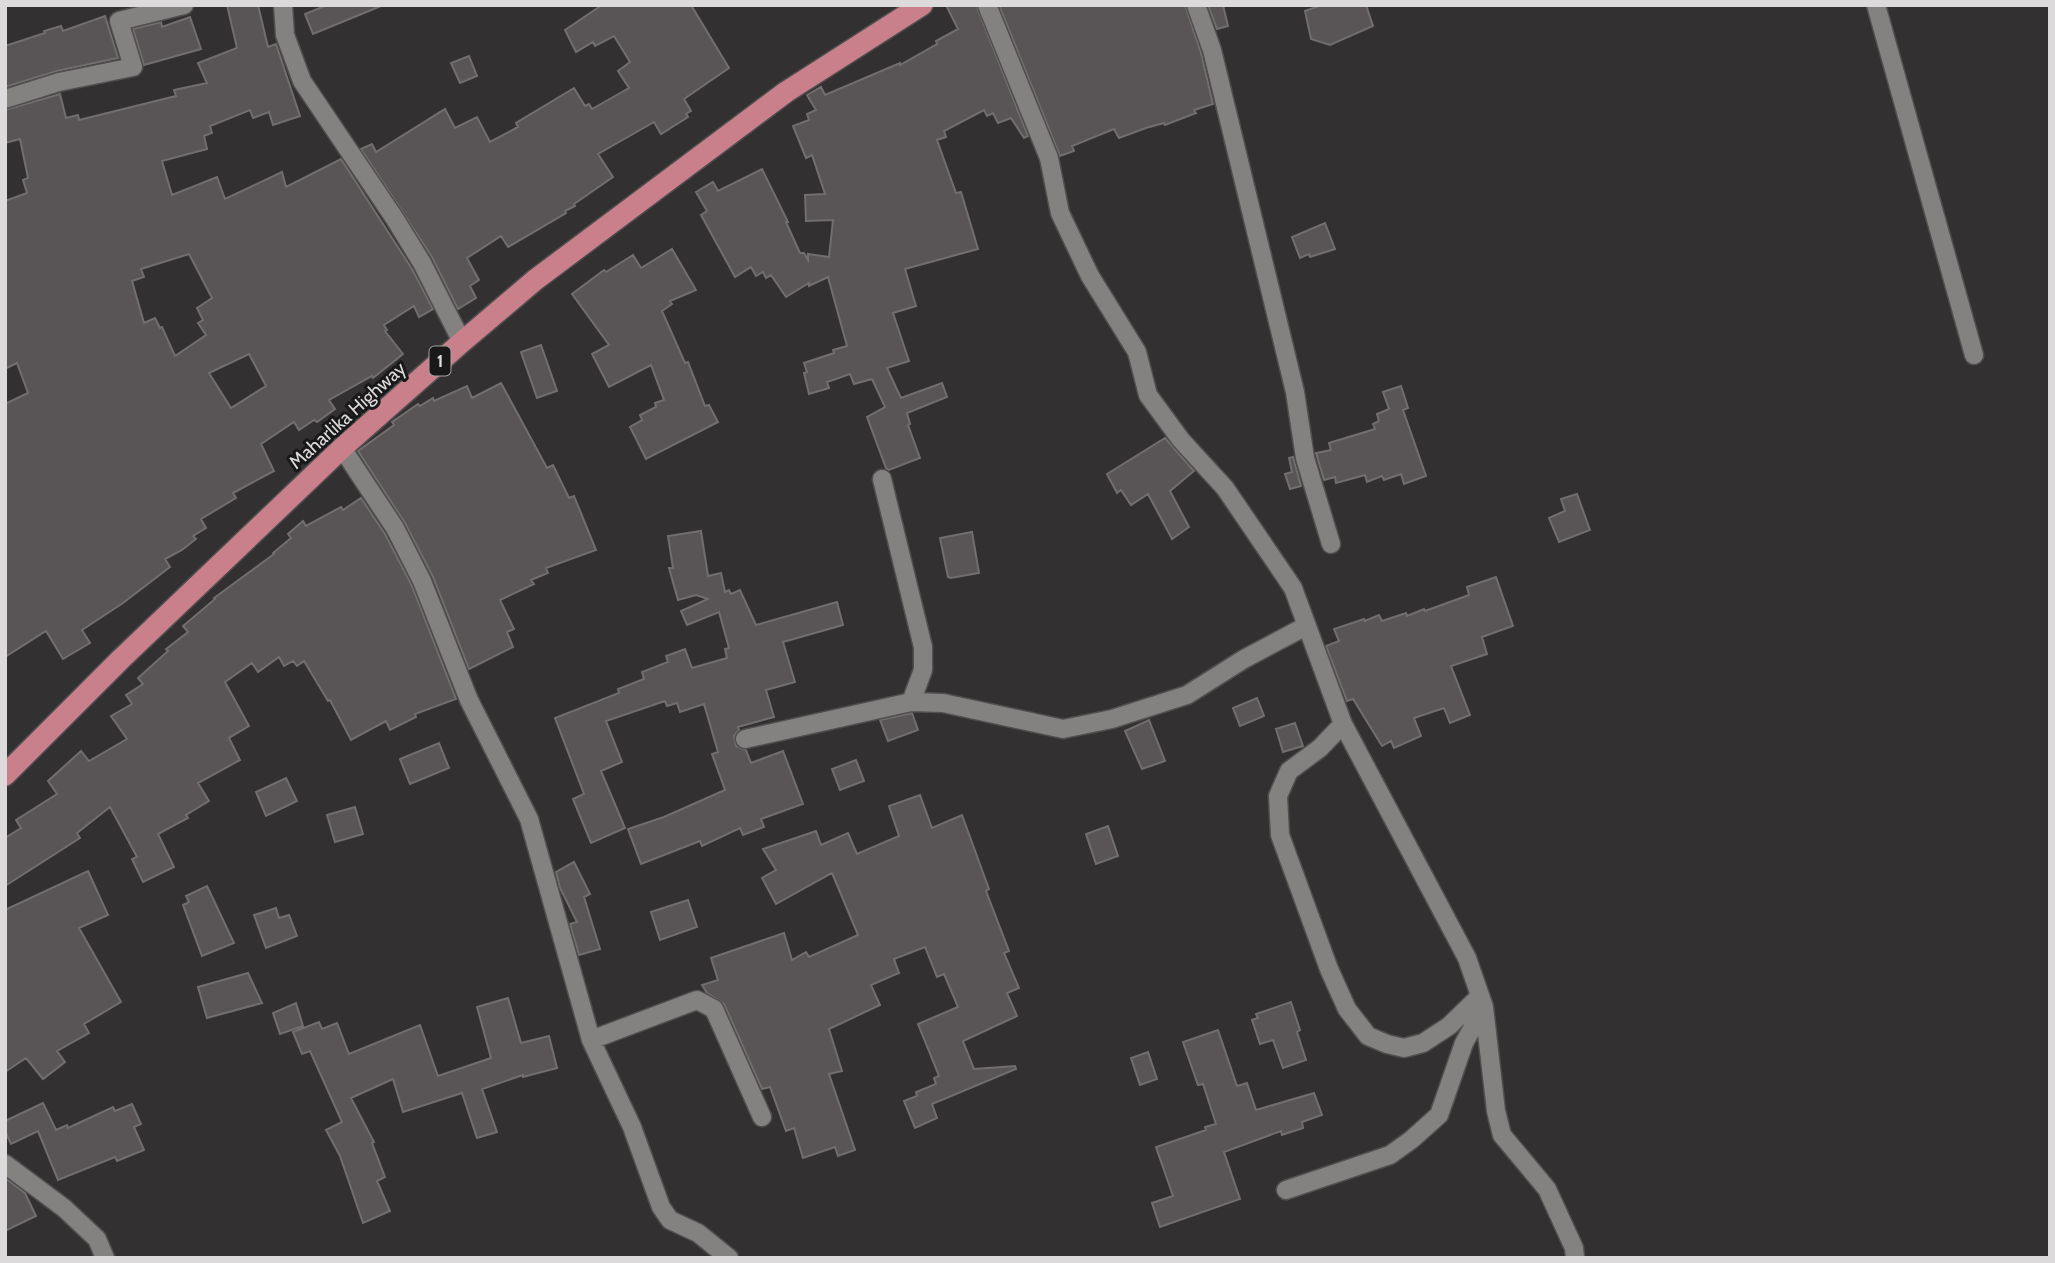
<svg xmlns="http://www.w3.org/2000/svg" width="2055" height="1263" font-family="Cabin,sans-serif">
<rect width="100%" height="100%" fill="#333031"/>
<path fill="#595556" stroke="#716e6e" stroke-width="2" fill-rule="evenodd" d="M 227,5 L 258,5 L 268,47 L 276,44 L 300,116 L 273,125 L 269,112 L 253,118 L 250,110 L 210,126 L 212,133 L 204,136 L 207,149 L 162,161 L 172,195 L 217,177 L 225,199 L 282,172 L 286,187 L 341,159 L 412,269 L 433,309 L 419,317 L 414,306 L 384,325 L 387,330 L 385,331 L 403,354 L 373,378 L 372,376 L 329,400 L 335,409 L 317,422 L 314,420 L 299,430 L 294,422 L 261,444 L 274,471 L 233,493 L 236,498 L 201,519 L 206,528 L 193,536 L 196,539 L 182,550 L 165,559 L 170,567 L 123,603 L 82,630 L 90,643 L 63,659 L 46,631 L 5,657 L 5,404 L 28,393 L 17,363 L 5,369 L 5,201 L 27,193 L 23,180 L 28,178 L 20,139 L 5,143 L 5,110 L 60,94 L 66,118 L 78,115 L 79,120 L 176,96 L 174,90 L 207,83 L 198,63 L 237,48 ZM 189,254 L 212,298 L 197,308 L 203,320 L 198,323 L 206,335 L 175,356 L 162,327 L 160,328 L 155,318 L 144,323 L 132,281 L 144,277 L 141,269 ZM 249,354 L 266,386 L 231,408 L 209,373 Z
M 327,5 L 381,5 L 381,6 L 313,34 L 305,14 Z
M 602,5 L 691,5 L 729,68 L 684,99 L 691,111 L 686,114 L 688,117 L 661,134 L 654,122 L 598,154 L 613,177 L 574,204 L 575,206 L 565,211 L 566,213 L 508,247 L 501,236 L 467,258 L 479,280 L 470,286 L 476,298 L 458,309 L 432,257 L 361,149 L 372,144 L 376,152 L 445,109 L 455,128 L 477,117 L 490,142 L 518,127 L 516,123 L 574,88 L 585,106 L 589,104 L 592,109 L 629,88 L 618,71 L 630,62 L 614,36 L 595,46 L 593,42 L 576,52 L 565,30 Z
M 946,5 L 976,5 L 1028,136 L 1024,138 L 1011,118 L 998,123 L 993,113 L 987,116 L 984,110 L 944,131 L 946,137 L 937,140 L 956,193 L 961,192 L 978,249 L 905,269 L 916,306 L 893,313 L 909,361 L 887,368 L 901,398 L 942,383 L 947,397 L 907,413 L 910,424 L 908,425 L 920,458 L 889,470 L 886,468 L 867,417 L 885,407 L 872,379 L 854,384 L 850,374 L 827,382 L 829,388 L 809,394 L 804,373 L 807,372 L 804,363 L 834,353 L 833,350 L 847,346 L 828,277 L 809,286 L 809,283 L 786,297 L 771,275 L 766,278 L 763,272 L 756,276 L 751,267 L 735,277 L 701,215 L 707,211 L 696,192 L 713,182 L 718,191 L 762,169 L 788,222 L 786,222 L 800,253 L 804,253 L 808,260 L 808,254 L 829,257 L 833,220 L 806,221 L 805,195 L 825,194 L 812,155 L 806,158 L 793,126 L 809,120 L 807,114 L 816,110 L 807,95 L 821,87 L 825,95 L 900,63 L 900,65 L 937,44 L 936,41 L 958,29 Z
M 999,5 L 1185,5 L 1201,53 L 1213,104 L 1194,110 L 1196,113 L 1165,125 L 1164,123 L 1146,128 L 1119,138 L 1114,129 L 1072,146 L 1074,151 L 1060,156 Z
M 1208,5 L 1223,5 L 1228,26 L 1217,29 Z
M 1322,5 L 1366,5 L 1373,26 L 1330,45 L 1311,39 L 1305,11 Z
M 105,16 L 118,58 L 57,71 L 5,87 L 5,46 L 45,33 L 44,31 L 61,26 L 63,31 Z
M 190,17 L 201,49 L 144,65 L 133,29 L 161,22 L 162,27 Z
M 469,56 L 477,76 L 460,83 L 451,63 Z
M 1325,223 L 1335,249 L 1310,257 L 1309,254 L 1300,258 L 1292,237 Z
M 672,249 L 696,290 L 670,301 L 672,304 L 662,311 L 685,363 L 688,362 L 705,406 L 709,405 L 718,422 L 646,459 L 630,427 L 642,420 L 640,415 L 656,407 L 655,403 L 664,400 L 651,365 L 609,387 L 592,354 L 609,345 L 572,294 L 604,270 L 606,272 L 633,255 L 641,268 Z
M 541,345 L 557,391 L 537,398 L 521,352 Z
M 501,383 L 547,468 L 553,465 L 569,498 L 574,496 L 596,550 L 546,568 L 548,573 L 531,580 L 534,584 L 500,600 L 514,629 L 507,632 L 513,647 L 469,669 L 433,577 L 405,523 L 358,451 L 394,425 L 392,422 L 418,404 L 420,406 L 433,398 L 434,401 L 467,386 L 472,398 Z
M 1401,386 L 1408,408 L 1403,410 L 1426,476 L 1404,484 L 1401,474 L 1384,480 L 1382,476 L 1367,482 L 1365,475 L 1336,483 L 1335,477 L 1324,480 L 1316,453 L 1331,450 L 1329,443 L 1375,429 L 1373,424 L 1379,421 L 1377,414 L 1389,409 L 1383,392 Z
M 1165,438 L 1194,471 L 1170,491 L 1189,527 L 1172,539 L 1148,494 L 1131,505 L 1121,490 L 1117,493 L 1107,474 Z
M 1293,457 L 1301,486 L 1290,489 L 1285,474 L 1292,472 L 1289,458 Z
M 1577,494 L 1590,530 L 1559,542 L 1549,518 L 1565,511 L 1561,499 Z
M 361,498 L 385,534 L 412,586 L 456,699 L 415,714 L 416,717 L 390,730 L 386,721 L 351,740 L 330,700 L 328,701 L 304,661 L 297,666 L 293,661 L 284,666 L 279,657 L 258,672 L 252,663 L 225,682 L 249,726 L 229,738 L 240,760 L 198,783 L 209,801 L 186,815 L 188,818 L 158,834 L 174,867 L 143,882 L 132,859 L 137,857 L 110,807 L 77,833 L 80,838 L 5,886 L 5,838 L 21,828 L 16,820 L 57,794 L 48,781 L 81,751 L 89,761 L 127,739 L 111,716 L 132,704 L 126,695 L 143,684 L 138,678 L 168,651 L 166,649 L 188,632 L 183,626 L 215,599 L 214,598 L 274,554 L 273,553 L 291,538 L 288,534 L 303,521 L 306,526 L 341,507 L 343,510 Z
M 701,531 L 708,576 L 721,573 L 725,592 L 729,590 L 731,594 L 740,590 L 756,625 L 837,602 L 843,625 L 783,642 L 795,682 L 766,690 L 774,717 L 738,727 L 739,730 L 734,736 L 736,746 L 746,750 L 751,763 L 783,751 L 803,804 L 761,819 L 764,827 L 743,835 L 740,828 L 702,846 L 700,841 L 641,864 L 628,829 L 664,817 L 725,790 L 712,754 L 718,752 L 704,704 L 680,712 L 677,703 L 667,706 L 665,701 L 606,721 L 622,762 L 601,771 L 625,828 L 591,843 L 573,799 L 584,794 L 555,718 L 619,693 L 618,689 L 644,679 L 642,672 L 668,662 L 666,656 L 685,649 L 692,668 L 727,658 L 725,649 L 729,648 L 719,612 L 687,625 L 681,611 L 708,599 L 696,595 L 678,600 L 669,568 L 673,568 L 668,536 Z
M 972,532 L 979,573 L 951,578 L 948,577 L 940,538 Z
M 1496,577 L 1513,626 L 1482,637 L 1487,654 L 1451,666 L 1470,715 L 1450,723 L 1444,708 L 1414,718 L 1421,736 L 1394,748 L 1391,741 L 1382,746 L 1353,699 L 1347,701 L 1326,646 L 1339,641 L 1334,629 L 1364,619 L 1365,621 L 1379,615 L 1382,621 L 1406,613 L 1407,616 L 1424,609 L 1425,611 L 1469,595 L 1467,587 Z
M 1257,698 L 1264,716 L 1240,726 L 1233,708 Z
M 912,713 L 918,730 L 888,741 L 880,720 Z
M 1149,720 L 1165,761 L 1142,769 L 1125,731 Z
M 1295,723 L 1303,746 L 1283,752 L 1276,729 Z
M 439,743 L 449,768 L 410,784 L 400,759 Z
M 856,760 L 864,781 L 840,790 L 832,769 Z
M 286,778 L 297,801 L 266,816 L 256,792 Z
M 920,795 L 932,828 L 962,815 L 989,889 L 986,891 L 1009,951 L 1004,953 L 1019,988 L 1007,993 L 1017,1016 L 963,1041 L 974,1069 L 1015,1066 L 1016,1069 L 932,1104 L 937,1118 L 915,1128 L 904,1101 L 917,1096 L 916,1092 L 936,1084 L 934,1078 L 939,1076 L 918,1024 L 958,1007 L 944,974 L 937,977 L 925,947 L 894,959 L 899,973 L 871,985 L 880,1005 L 829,1029 L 842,1071 L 829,1074 L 855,1150 L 838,1156 L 835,1147 L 803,1158 L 794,1128 L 786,1131 L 770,1087 L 762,1089 L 724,1004 L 707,993 L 702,985 L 718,980 L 711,958 L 784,933 L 792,960 L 806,952 L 809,957 L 858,935 L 832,873 L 776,904 L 762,878 L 776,870 L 763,849 L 816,831 L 821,845 L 848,833 L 857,854 L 899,836 L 889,806 Z
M 355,807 L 363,834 L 335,842 L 327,815 Z
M 1108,826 L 1118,856 L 1096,864 L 1086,834 Z
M 574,862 L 590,894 L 584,897 L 600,949 L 579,955 L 570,924 L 577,922 L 560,888 L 556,872 Z
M 88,871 L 108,915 L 79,928 L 121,1002 L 84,1024 L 89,1033 L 57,1051 L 65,1062 L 43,1079 L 26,1058 L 5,1072 L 5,910 Z
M 207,886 L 234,943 L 202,956 L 183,905 L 189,902 L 186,896 Z
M 688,900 L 697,927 L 660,940 L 651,912 Z
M 276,908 L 279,918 L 289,915 L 297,936 L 266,948 L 254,915 Z
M 248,973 L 262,1003 L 207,1018 L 198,987 Z
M 508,998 L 521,1043 L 549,1036 L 557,1068 L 523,1077 L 523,1075 L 482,1089 L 497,1132 L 477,1138 L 462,1093 L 403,1112 L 393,1079 L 351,1098 L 374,1142 L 372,1143 L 385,1177 L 377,1181 L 390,1211 L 363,1223 L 340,1156 L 326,1130 L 342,1122 L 310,1051 L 302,1054 L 293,1032 L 319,1022 L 322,1029 L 337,1023 L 349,1054 L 420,1025 L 438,1076 L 491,1058 L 477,1007 Z
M 1291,1002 L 1300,1030 L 1297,1032 L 1306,1060 L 1283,1068 L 1273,1040 L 1260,1044 L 1252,1020 L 1258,1018 L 1256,1014 Z
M 296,1003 L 303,1026 L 280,1034 L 273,1013 Z
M 1218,1030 L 1237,1086 L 1247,1083 L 1256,1110 L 1314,1093 L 1322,1115 L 1302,1122 L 1303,1128 L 1282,1135 L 1281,1131 L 1224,1152 L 1240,1199 L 1160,1227 L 1152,1203 L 1173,1196 L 1156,1147 L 1206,1130 L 1205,1127 L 1216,1124 L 1203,1084 L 1198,1085 L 1183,1042 Z
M 1148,1052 L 1157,1079 L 1140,1085 L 1131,1058 Z
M 43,1103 L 56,1130 L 67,1125 L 68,1128 L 113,1107 L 115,1111 L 132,1104 L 141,1124 L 134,1127 L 144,1150 L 117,1161 L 115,1157 L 58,1180 L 38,1131 L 11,1144 L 5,1131 L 5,1121 Z
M 5,1178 L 25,1193 L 36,1216 L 5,1231 Z"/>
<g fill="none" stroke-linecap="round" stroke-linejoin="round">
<defs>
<path id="street" d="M 283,5 L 285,35 L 302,81 L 395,219 L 422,263 L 462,342
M 987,5 L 1049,158 L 1060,213 L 1090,276 L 1137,352 L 1148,395 L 1181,440 L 1225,488 L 1293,588 L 1343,724 L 1467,958 L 1484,1007 L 1464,1043 L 1439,1115 L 1411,1140 L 1390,1155 L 1286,1190
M 1196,5 L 1212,50 L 1295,392 L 1305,458 L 1331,544
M 1876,5 L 1974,355
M 5,99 L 59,82 L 133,67 L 119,21 L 184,5
M 342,448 L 395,528 L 422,581 L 469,700 L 529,819 L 591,1040 L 632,1127 L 661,1207 L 670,1220 L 698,1233 L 729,1258
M 882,479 L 923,647 L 923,670 L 911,702
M 1343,724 L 1320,748 L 1289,771 L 1278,796 L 1280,835 L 1329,969 L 1347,1009 L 1368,1036 L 1387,1044 L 1404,1048 L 1423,1043 L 1449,1026 L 1479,997
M 745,739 L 911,702 L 943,703 L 1063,729 L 1112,719 L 1187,695 L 1244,659 L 1306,626
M 1484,1007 L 1496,1111 L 1502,1135 L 1547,1189 L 1574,1248 L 1575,1258
M 591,1040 L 697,1000 L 714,1009 L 762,1117
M 5,1164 L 64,1208 L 97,1239 L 105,1258"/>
<path id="highway" d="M 5,775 L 121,659 L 342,448 L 462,342 L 535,280 L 786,92 L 922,5"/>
</defs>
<use href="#street" stroke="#514e4f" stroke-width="21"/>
<use href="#highway" stroke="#514e4f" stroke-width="24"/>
<use href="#street" stroke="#848181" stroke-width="18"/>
<use href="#highway" stroke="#ca808b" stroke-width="21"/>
</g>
<g text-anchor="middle" stroke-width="6" stroke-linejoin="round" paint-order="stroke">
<rect fill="#1a1919" stroke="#a2a0a0" stroke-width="2" x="429.5" y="346.5" width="21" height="29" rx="5"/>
<g font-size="18" font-weight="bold" fill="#dcdada">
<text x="440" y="367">1</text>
</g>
<g font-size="19" fill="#dcdada" stroke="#1a1919">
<text transform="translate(347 415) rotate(-42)" y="7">Maharlika Highway</text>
</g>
</g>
<rect width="2055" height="1263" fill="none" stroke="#dcdada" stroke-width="14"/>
</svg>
